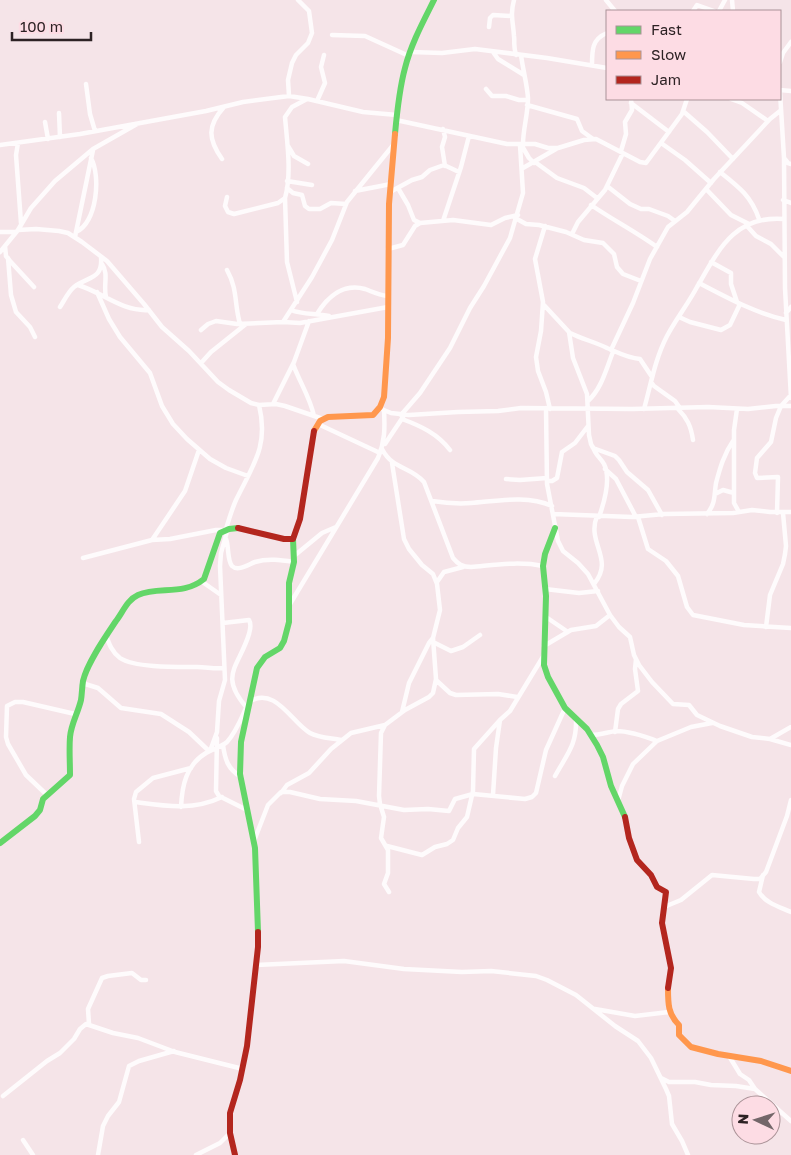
<svg xmlns="http://www.w3.org/2000/svg" width="791" height="1155" font-family="'Golos Text',sans-serif">
<rect width="100%" height="100%" fill="#f5e4e8"/>
<g fill="none" stroke-linecap="round" stroke-linejoin="round">
<path stroke="#fefbfc" stroke-width="4.5" d="M 514,0 C 510,15 513,21 514,36 C 515,45 513,44 516,55
M 606,0 L 615,11
M 732,0 L 733,11
M 693,11 L 697,5 L 714,11
M 719,11 L 725,0
M 489,27 L 490,18 L 493,15 L 512,16
M 332,35 L 365,36 L 409,56
M 411,52 L 442,53 L 475,49 L 547,58 L 607,68
M 493,52 L 498,59 L 524,75
M 521,55 C 523,70 527,84 528,98 C 528,114 523,129 523,144
M 780,62 L 783,53 L 791,42
M 592,65 C 592,50 592,39 607,33
M 86,84 L 90,114 L 95,131
M 486,89 L 492,96 L 506,96 L 519,100 L 528,100
M 780,90 L 791,91
M 780,92 L 784,158 L 788,163 L 791,164
M 289,96 L 288,80 L 292,63 L 296,55 L 308,43 L 312,33 L 309,11 L 298,0
M 731,99 L 742,103 L 768,121
M 317,101 L 325,83 L 321,67 L 324,55
M 631,103 L 669,132
M 527,105 L 577,119 L 582,131 L 593,139
M 683,111 L 707,132 L 733,159
M 59,113 L 60,137
M 396,120 L 507,144 L 535,144 L 548,148 L 558,148 L 584,140 L 596,139 L 640,162 L 646,163 L 682,114 L 687,99
M 45,122 L 48,139
M 443,129 L 445,137 L 442,147 L 445,166
M 18,143 L 16,155 L 21,223
M 661,143 L 685,160 L 711,183
M 0,145 L 80,134 L 206,111 L 243,102 L 289,96 L 308,99 L 363,112 L 397,115
M 288,146 L 294,156 L 308,164
M 522,146 L 529,158 L 534,163
M 621,151 L 626,134 L 625,122 L 632,110 L 631,99
M 784,158 L 785,288 L 791,398
M 222,159 C 208,139 207,126 224,107
M 535,162 L 557,178 L 584,188 L 597,198
M 523,168 L 556,149
M 720,172 C 739,187 751,196 759,219
M 287,181 L 312,185
M 607,186 L 630,204 L 641,209 L 649,209 L 668,216 L 675,221
M 287,188 L 293,193 L 302,195 L 305,206 L 309,209 L 320,209 L 331,203 L 346,204
M 398,188 L 408,205 L 414,220 L 420,223
M 706,189 L 731,215 L 749,224
M 355,191 L 391,184
M 390,192 L 412,180 L 422,177 L 430,170 L 444,165 L 459,172
M 227,197 L 225,206 L 228,212 L 234,214 L 278,203 L 285,198 C 292,173 287,142 285,117 L 292,107 L 307,99
M 285,198 L 287,262 L 297,302
M 783,200 L 791,203
M 591,205 C 613,220 636,232 657,247
M 517,219 L 526,224 L 539,225 L 566,232 L 584,240 L 603,243 L 614,254 L 617,267 L 623,274 L 641,281
M 443,221 L 461,167 L 469,136
M 545,226 L 535,259 L 543,302 L 541,331 L 536,357 L 538,371 L 546,392 L 550,409
M 747,226 L 756,236 L 771,244 L 784,257
M 18,230 L 36,229 L 59,231 L 68,233 L 82,242 L 107,261 L 144,304 L 162,327 L 189,351 L 218,382 L 229,390 L 251,403 L 259,405 L 276,404 L 285,406 L 323,419
M 0,232 L 16,232
M 76,232 C 97,223 101,176 91,158
M 572,234 L 578,222 L 605,190 L 623,153
M 75,237 L 93,150
M 5,246 L 6,256 L 10,261 L 34,287
M 388,249 L 403,245 L 415,226 L 420,223 L 453,220 L 491,225 L 505,218 L 518,215
M 0,252 L 18,230 L 31,208 L 55,181 L 93,149 L 137,124
M 8,258 L 11,295 L 16,312 L 30,327 L 35,337
M 711,262 L 731,273 L 731,284 L 737,302
M 102,264 C 109,274 103,285 106,297
M 227,270 C 238,290 234,303 240,324
M 699,283 C 728,298 755,313 786,320
M 78,285 C 102,292 122,312 149,310
M 97,292 L 109,319 L 120,337 L 150,373 L 162,406 L 173,424 L 187,439 L 210,459 L 226,468 L 248,476
M 543,304 L 569,332 L 573,358 L 587,394 L 589,435 L 591,444 L 593,448 L 615,456 L 619,460 L 627,472 L 648,490 L 662,515
M 60,307 C 64,301 68,292 74,287 C 88,276 103,280 101,257
M 291,310 C 303,315 316,313 329,316
M 786,313 L 791,307
M 317,314 C 328,296 344,283 365,289 C 373,292 379,295 387,296
M 679,317 L 690,322 L 721,330 L 730,325 L 740,304
M 283,322 L 312,277 L 332,240 L 347,202 L 394,144
M 201,330 L 208,324 L 216,321 L 237,324 L 283,322 L 300,323 L 388,307
M 570,333 C 582,339 595,342 607,348 C 619,353 627,358 640,359 L 652,377
M 611,350 L 633,303 L 650,259 L 668,227 L 687,212 L 714,179 L 770,119 L 780,111
M 201,363 L 211,352 L 246,324
M 293,364 C 299,381 310,397 314,416
M 651,382 L 654,386 L 675,401 L 680,408
M 588,401 C 602,388 606,369 613,352
M 273,404 L 294,362 L 309,321
M 379,408 L 391,413 L 409,415 L 458,412 L 498,411 L 521,408 L 632,409 L 708,407 L 748,409 L 776,406 L 791,406
M 546,408 L 547,484 L 558,541 L 563,551 L 578,563 L 588,574 L 610,615 L 619,627 L 630,637 L 634,655 L 639,665 L 652,682 L 673,704 L 689,705 L 697,715 L 720,726 L 752,737 L 770,739 L 791,745
M 644,409 C 651,384 655,359 667,336 C 676,319 688,304 697,287 C 718,251 734,215 784,219
M 678,409 C 687,418 691,426 693,440
M 737,409 L 734,430 L 734,503 L 739,512
M 401,415 L 420,393 L 450,348 L 470,308 L 484,286 L 510,238 L 523,193 L 520,145
M 402,419 C 421,426 438,434 450,450
M 318,424 L 380,453
M 385,444 L 403,417
M 593,447 C 595,455 600,457 604,464 C 611,478 604,503 599,517
M 382,449 C 393,470 410,466 424,482 L 453,558 C 458,564 462,567 471,567 C 495,565 519,561 543,566
M 605,469 L 616,479 L 636,517
M 506,479 L 520,480 L 547,478
M 547,481 L 552,481 L 557,478 L 562,452 L 575,443 L 588,426
M 715,494 L 723,490 L 734,493
M 432,501 C 445,503 458,504 471,503 C 498,501 526,495 552,506
M 777,513 L 778,477 L 757,478 L 755,473 L 757,458 L 771,442 L 776,418 L 781,406 L 791,395
M 553,514 L 632,517 L 664,514 L 733,513 L 752,510 L 770,512 L 791,512
M 707,514 C 716,503 714,495 716,483 C 720,468 724,454 733,441
M 638,517 L 648,549 L 666,561 L 678,576 L 687,607 L 693,615 L 744,625 L 791,628
M 226,529 C 229,519 232,509 236,500 C 253,465 269,446 259,405
M 226,539 C 229,546 227,560 232,566 C 238,572 249,564 255,562 C 268,558 281,560 294,562
M 152,540 L 185,491 L 199,450
M 294,556 L 322,533 L 336,527
M 83,558 L 152,540 L 170,539 L 216,530 L 225,530
M 201,581 L 221,595
M 437,582 L 444,572 L 463,567
M 594,584 C 615,559 586,543 597,516
M 545,589 L 579,593 L 598,591
M 290,604 L 378,458 C 385,441 385,428 384,410
M 546,617 L 568,632
M 223,623 L 249,620 C 252,625 250,629 249,634 C 239,667 218,675 247,708
M 766,627 L 770,595 L 783,564 L 785,554 L 786,546 L 783,513
M 106,635 C 109,644 112,652 120,658 C 135,668 178,667 197,667 C 207,667 214,669 224,668
M 433,642 L 451,651 L 463,647 L 480,635
M 544,646 L 571,630 L 596,626 L 610,615
M 436,680 L 450,693 L 456,695 L 498,694 L 517,697
M 82,683 L 98,688 L 121,708 L 161,714 L 189,732 L 209,751
M 249,702 C 275,685 292,723 310,733 C 319,738 331,738 341,740
M 402,712 L 409,683 L 429,643 L 433,638
M 615,732 L 618,709 L 621,704 L 638,691 L 635,669 L 636,659
M 591,735 C 600,735 608,732 616,731 C 630,731 644,736 657,741
M 217,738 L 216,791 L 219,796 L 247,810
M 770,739 L 791,727
M 223,745 C 225,760 228,769 241,777
M 210,751 L 217,732 L 219,701 L 225,680 L 220,566 L 221,553 L 228,528
M 555,776 C 567,754 577,745 576,719
M 281,793 L 287,785 L 309,773 L 331,749 L 351,733 L 385,725
M 47,795 L 26,775 L 8,744 L 6,737 L 7,706 L 15,702 L 23,702 L 75,714
M 493,795 L 496,748 L 500,720 L 510,711 L 544,655
M 618,801 L 622,786 L 633,764 L 657,741 L 691,727 L 712,723
M 135,802 C 165,806 193,811 222,797
M 181,807 C 182,786 186,765 206,753 C 213,749 221,747 227,742 C 236,732 241,719 246,708
M 254,841 L 268,805 L 281,792 L 290,792 L 320,799 L 356,801 L 404,810 L 428,809 L 449,811 L 455,799 L 473,794 L 525,799 L 532,797 L 536,793 L 546,750 L 565,708
M 139,842 L 134,799 L 136,792 L 153,778 L 191,768
M 387,846 L 422,855 L 435,847 L 447,844 L 453,840 L 458,828 L 467,817 L 473,791 L 474,749 L 500,720
M 763,875 L 759,892 C 765,903 780,907 791,912
M 389,892 L 384,884 L 388,873 L 388,850 L 381,838 L 384,817 L 380,804 L 379,796 L 381,733 L 385,725 L 405,710 L 429,697 L 433,693 L 436,679 L 433,638 L 440,610 L 437,584 L 433,574 L 422,565 L 409,549 L 404,539 L 392,463
M 664,907 L 681,900 L 712,875 L 754,879 L 760,879 L 766,872 L 787,816 L 791,800
M 256,965 L 344,961 L 404,969 L 462,972 L 491,971 L 536,976 L 547,980 L 576,995 L 615,1026 L 638,1041 L 651,1058 L 666,1089 L 669,1096 L 672,1124 L 682,1141 L 688,1155
M 595,1009 L 635,1016 L 669,1012
M 89,1024 L 88,1009 L 102,978 L 108,976 L 132,973 L 141,980 L 146,980
M 729,1056 L 740,1074 L 749,1080 L 755,1089
M 661,1078 L 669,1082 L 695,1082 L 711,1085 L 736,1086 L 755,1089 L 791,1121
M 3,1096 L 47,1061 L 60,1053 L 74,1039 L 80,1029 L 86,1024 L 113,1033 L 138,1038 L 175,1052 L 243,1069
M 23,1140 L 33,1155
M 98,1155 L 103,1126 L 108,1116 L 119,1102 L 129,1066 L 139,1061 L 174,1051
M 196,1155 L 220,1143 L 230,1133"/>
<path stroke="#63d668" stroke-width="6" d="M 395,134 C 397,112 399,90 405,68 C 411,44 423,22 434,0
M 555,528 L 545,554 L 543,566 L 546,596 L 544,665 L 548,677 L 565,708 L 587,729 L 597,745 L 603,757 L 611,786 L 625,817
M 0,843 L 35,816 L 40,810 L 43,799 L 70,775 C 70,762 69,749 70,737 C 71,724 78,713 81,700 C 82,694 82,687 83,681 C 87,663 106,636 116,621 C 123,612 127,600 138,595 C 159,586 183,596 204,579 L 220,533 L 229,529 L 238,528
M 258,932 L 255,848 L 240,774 L 241,742 L 257,668 L 265,657 L 280,648 L 284,641 L 289,622 L 289,583 L 294,562 L 293,539"/>
<path stroke="#ff974d" stroke-width="6" d="M 314,431 L 320,421 L 328,417 L 373,415 L 380,407 L 384,397 L 388,338 L 389,204 L 395,134
M 668,988 C 668,1004 668,1014 679,1025 L 679,1035 L 691,1047 L 718,1054 L 761,1061 L 791,1071"/>
<path stroke="#b3261e" stroke-width="6" d="M 238,528 L 284,539 L 293,539 L 300,519 L 314,431
M 625,817 L 629,838 L 637,860 L 651,875 L 657,887 L 666,892 L 662,923 L 671,968 L 668,988
M 235,1155 L 230,1133 L 230,1113 L 240,1080 L 247,1046 L 258,947 L 258,932"/>
</g>
<rect x="606" y="10" width="175" height="90" fill="#fddce4" stroke="#aa9297"/>
<rect x="616" y="26" width="25" height="8" fill="#63d668" stroke="#aa9297"/>
<text x="651" y="35" font-size="15" fill="#2d2224">Fast</text>
<rect x="616" y="51" width="25" height="8" fill="#ff974d" stroke="#aa9297"/>
<text x="651" y="60" font-size="15" fill="#2d2224">Slow</text>
<rect x="616" y="76" width="25" height="8" fill="#b3261e" stroke="#aa9297"/>
<text x="651" y="85" font-size="15" fill="#2d2224">Jam</text>
<g transform="translate(756 1120) rotate(274)"><circle r="24" fill="#fddce4" stroke="#aa9297"/>
<path d="M0-4L9 19L0 12L-9 19Z" fill="#736669"/>
<text y="-8" font-size="14" font-weight="bold" text-anchor="middle" fill="#2d2224">N</text>
</g>
<path d="M12 32v8h79v-8" fill="none" stroke="#2d2224" stroke-width="2.5"/>
<text x="20" y="32" font-size="15" fill="#2d2224" stroke="#fddce4" stroke-width="4" paint-order="stroke">100 m</text>
</svg>
